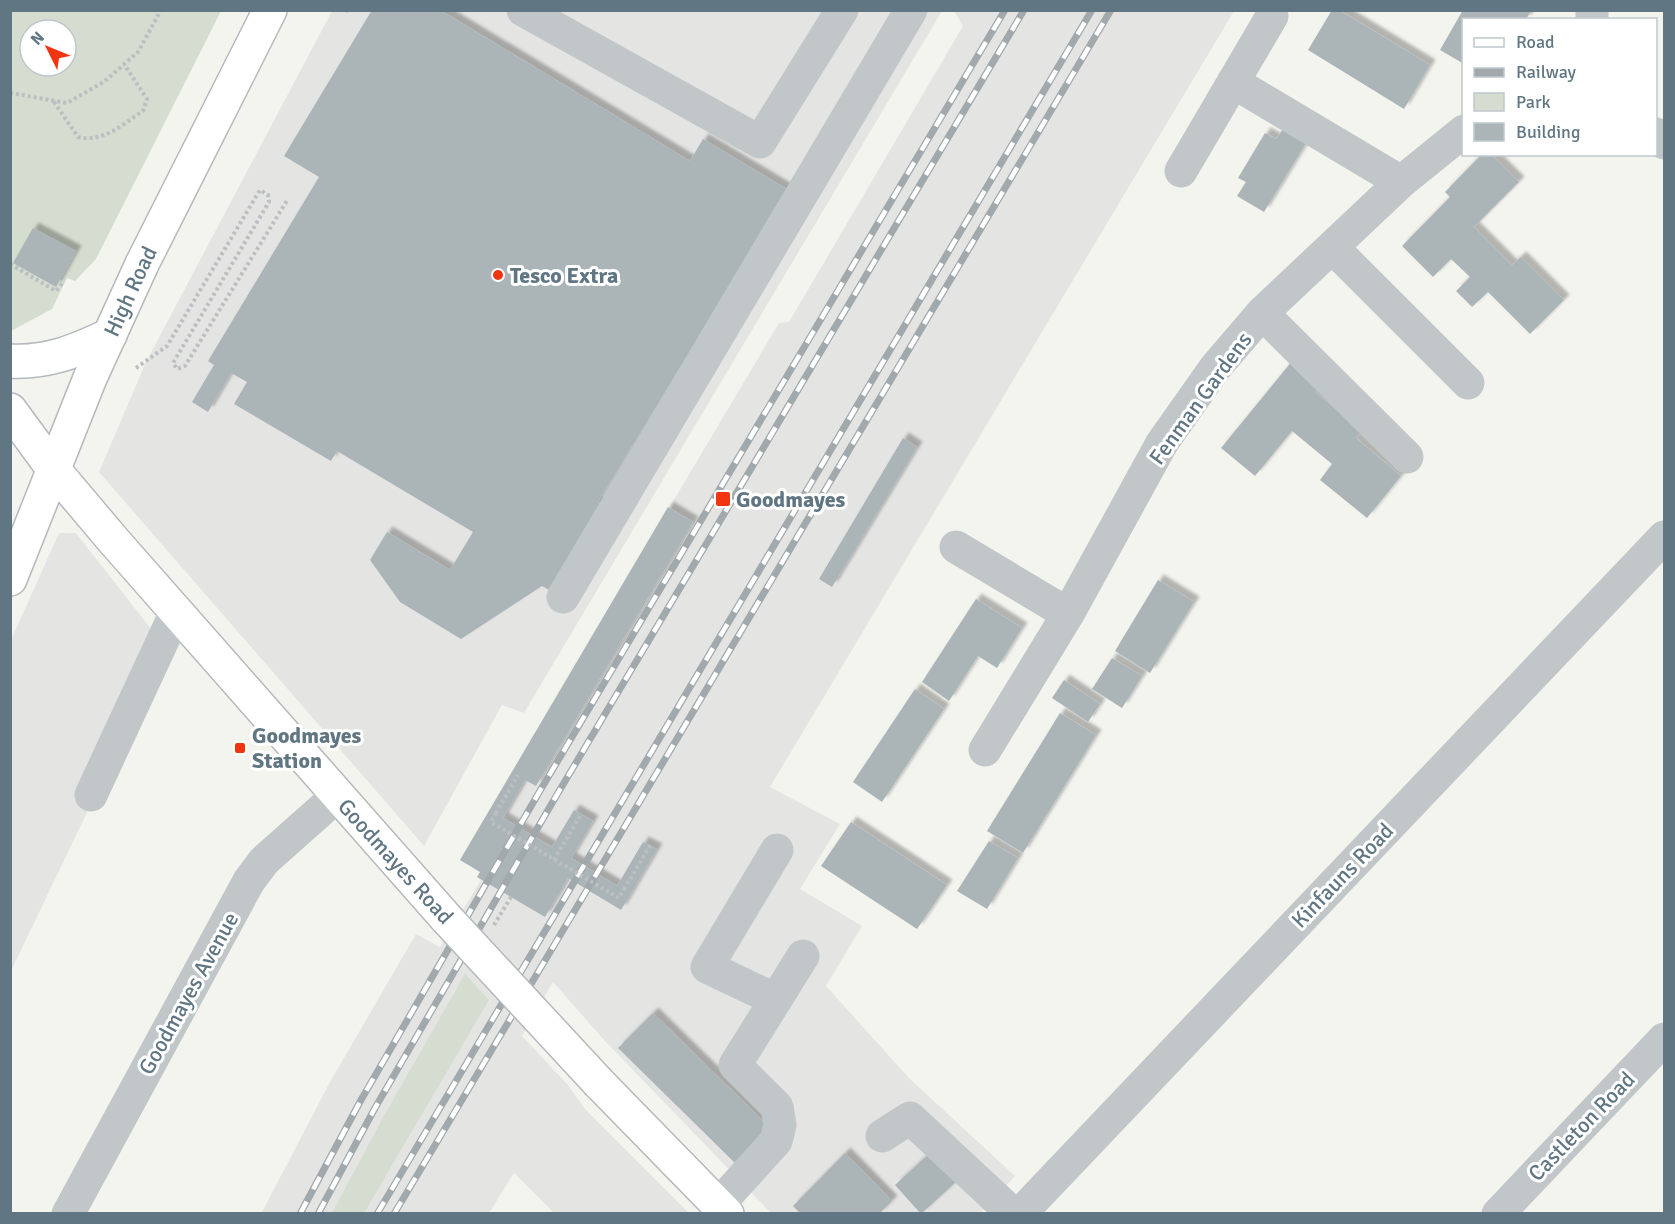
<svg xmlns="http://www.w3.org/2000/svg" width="1675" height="1224" font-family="Signika,sans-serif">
<defs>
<filter id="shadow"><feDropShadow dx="5.5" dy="-5.5" stdDeviation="1.5" flood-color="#0004"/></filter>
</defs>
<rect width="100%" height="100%" fill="#f4f4ef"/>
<path fill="#e4e5e3" d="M 332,11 L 942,11 L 524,713 L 502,705 L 424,846 L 99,472 L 146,362 Z
M 954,11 L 1234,11 L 770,787 L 840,824 L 800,889 L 862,926 L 826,986 L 909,1078 L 1015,1176 L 980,1213 L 771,1213 L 604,1040 L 553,982 L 522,1036 L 568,1085 L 585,1109 L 689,1213 L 554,1213 L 514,1173 L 489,1213 L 261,1214 L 330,1082 L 416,934 L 440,947 L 481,880 L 477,877 L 480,872 L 460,860 L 779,323 L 789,322 L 963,26 Z
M 59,533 L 76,533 L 166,648 L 11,971 L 11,640 Z"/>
<path fill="#d5dcd0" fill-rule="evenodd" d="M 11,11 L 221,11 L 96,259 L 75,281 L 67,278 L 52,309 L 11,331 ZM 30,30 L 66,30 L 66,66 L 30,66 Z
M 465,974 L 489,1000 L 364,1213 L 332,1213 L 385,1114 Z"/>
<path fill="#abb5b8" filter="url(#shadow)" d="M 372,10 L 440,10 L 690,161 L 703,139 L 788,190 L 598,502 L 611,509 L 558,595 L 542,586 L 461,639 L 400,602 L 370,560 L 387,532 L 450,570 L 473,532 L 337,451 L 331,461 L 234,404 L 247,382 L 231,373 L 208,412 L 192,402 L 214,365 L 208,361 L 319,177 L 284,156 Z
M 1332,10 L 1339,10 L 1430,65 L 1404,109 L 1308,50 Z
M 1463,10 L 1531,10 L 1526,20 L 1464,20 L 1464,64 L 1440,50 Z
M 1283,129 L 1306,143 L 1264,212 L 1237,196 L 1246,182 L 1238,178 L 1265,133 L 1276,139 Z
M 1482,154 L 1491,154 L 1519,182 L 1474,227 L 1512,265 L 1521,257 L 1564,300 L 1530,334 L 1488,292 L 1472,307 L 1456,291 L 1470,277 L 1451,259 L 1433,277 L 1402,246 L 1450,197 L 1445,192 Z
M 33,228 L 76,251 L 56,287 L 13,263 Z
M 1293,360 L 1323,384 L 1315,392 L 1362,431 L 1356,438 L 1401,476 L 1367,518 L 1320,480 L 1332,464 L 1292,431 L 1255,476 L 1221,448 Z
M 903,438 L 917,447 L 832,587 L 819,579 Z
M 668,507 L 693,522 L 536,786 L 525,780 L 503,818 L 552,847 L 574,810 L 593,821 L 571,858 L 617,886 L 643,842 L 657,849 L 621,910 L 568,878 L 545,917 L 477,877 L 480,872 L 460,860 Z
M 1158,580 L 1194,602 L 1150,673 L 1115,651 Z
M 976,599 L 1022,628 L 997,668 L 978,656 L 949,701 L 922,682 Z
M 1112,658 L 1142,676 L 1122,708 L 1092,689 Z
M 1064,680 L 1100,704 L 1088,722 L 1052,698 Z
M 915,689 L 944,709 L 882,802 L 853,782 Z
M 1060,713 L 1096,735 L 1023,853 L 987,831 Z
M 851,822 L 947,885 L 917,929 L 821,866 Z
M 989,841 L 1018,858 L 987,909 L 957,891 Z
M 653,1013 L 771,1129 L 736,1164 L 618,1048 Z
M 845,1153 L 892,1201 L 879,1214 L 801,1214 L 793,1206 Z
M 930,1153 L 956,1182 L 921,1214 L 895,1185 Z"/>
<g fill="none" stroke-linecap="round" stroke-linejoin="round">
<defs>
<g id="major">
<path d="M 10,361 C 48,363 76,351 110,335"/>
<path d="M 10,410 L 54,470 L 114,541 L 447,919"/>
<path id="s1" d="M 10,579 L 90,378 L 142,264 L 270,10"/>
<path d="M 599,1083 L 727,1214"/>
</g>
</defs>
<use href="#major" stroke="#b4b9bc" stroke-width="36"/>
<path stroke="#bcbfc1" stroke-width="4" stroke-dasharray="3 3" stroke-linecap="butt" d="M 346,12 L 347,10
M 10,93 L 67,103 L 105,81 L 138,52 L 161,10
M 54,102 L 78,137 C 103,143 123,124 143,111 L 147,99 L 124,64
M 10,264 L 56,291 L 63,282
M 136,368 L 167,346 L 260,190 L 268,195 L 269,202 L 173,363 L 177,369 L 185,366 L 288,199
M 496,813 L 518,775
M 554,860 L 581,814
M 624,889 L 650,846
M 494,925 L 511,897"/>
<path stroke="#c1c6c8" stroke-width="33" d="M 523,10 L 760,142 L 842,10
M 1592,10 L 1592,20
M 1233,82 L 1401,182
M 1656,134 L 1664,143
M 1181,171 L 1272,16
M 1333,248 L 1468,383
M 1262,313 L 1407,457
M 956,547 L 1068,614
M 563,597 L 911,10
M 985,750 L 1068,614 L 1162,443 L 1215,368 L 1262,313 L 1401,182 L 1464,131
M 91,795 L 176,612
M 776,1000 L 707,967 L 777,850
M 882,1136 L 910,1118 L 1013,1214
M 718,1205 L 776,1141 L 780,1125 L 777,1107 L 735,1065 L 803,956
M 68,1214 L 249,881 L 264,861 L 337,796
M 1020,1214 L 1664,537
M 1498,1214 L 1664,1039"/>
<use href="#major" stroke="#fff" stroke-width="33"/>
<defs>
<path id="rail" d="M 300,1214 L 361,1100 L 541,789 L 1005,10
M 318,1214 L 375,1108 L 555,798 L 1024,10
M 377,1214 L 1092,10
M 394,1214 L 1111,10"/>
</defs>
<use href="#rail" stroke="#a1a9ad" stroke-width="7"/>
<use href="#rail" stroke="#fff" stroke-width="4.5" stroke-dasharray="14" stroke-linecap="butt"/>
<defs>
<path id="major-bridge" d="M 447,919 L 599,1083"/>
</defs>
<use href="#major-bridge" stroke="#b4b9bc" stroke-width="36" stroke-linecap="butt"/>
<path stroke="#bcbfc1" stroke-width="4" stroke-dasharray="3 3" stroke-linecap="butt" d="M 496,813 L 491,822 L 619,898 L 624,889"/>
<use href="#major-bridge" stroke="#fff" stroke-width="33"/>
</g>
<g fill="#f23511" stroke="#fff" stroke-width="2">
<circle cx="498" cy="275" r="6"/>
<rect x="715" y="491" width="16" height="16" rx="3"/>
<rect x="234" y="742" width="12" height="12" rx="3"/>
</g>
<g text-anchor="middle" stroke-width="6" stroke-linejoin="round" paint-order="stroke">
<g font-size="22" font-weight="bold" fill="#607683" stroke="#fff" text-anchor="start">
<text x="510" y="283">Tesco Extra</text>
<text x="736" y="507">Goodmayes</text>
<text x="252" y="743">Goodmayes<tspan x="252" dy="25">Station</tspan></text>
</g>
<g font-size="22" fill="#607683" stroke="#fff">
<text dy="8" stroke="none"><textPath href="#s1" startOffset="312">High Road</textPath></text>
<text transform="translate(1200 398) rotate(-54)" y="8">Fenman Gardens</text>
<text transform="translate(396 861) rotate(48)" y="8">Goodmayes Road</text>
<text transform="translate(1342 875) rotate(-46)" y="8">Kinfauns Road</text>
<text transform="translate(188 993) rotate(-61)" y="8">Goodmayes Avenue</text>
<text transform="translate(1581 1126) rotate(-46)" y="8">Castleton Road</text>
</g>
</g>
<rect width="1675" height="1224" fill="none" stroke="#607683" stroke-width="24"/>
<rect x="1462" y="18" width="195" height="138" fill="#ffffff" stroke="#bfc8cd" stroke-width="1.5"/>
<rect x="1474" y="38" width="30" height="9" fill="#ffffff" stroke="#bfc8cd" stroke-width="1.5"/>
<text x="1516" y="48" font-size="18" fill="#607683">Road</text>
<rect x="1474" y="68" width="30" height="9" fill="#a1a9ad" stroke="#bfc8cd" stroke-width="1.5"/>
<text x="1516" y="78" font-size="18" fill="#607683">Railway</text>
<rect x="1474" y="93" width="30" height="18" fill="#d5dcd0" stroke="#bfc8cd" stroke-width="1.5"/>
<text x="1516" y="108" font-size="18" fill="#607683">Park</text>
<rect x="1474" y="123" width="30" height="18" fill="#abb5b8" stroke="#bfc8cd" stroke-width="1.5"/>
<text x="1516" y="138" font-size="18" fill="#607683">Building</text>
<g transform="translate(48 48) rotate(313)"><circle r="28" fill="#ffffff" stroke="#bfc8cd" stroke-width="1.5"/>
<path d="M0-4.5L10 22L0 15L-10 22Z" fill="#f23511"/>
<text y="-9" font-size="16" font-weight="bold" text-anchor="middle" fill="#607683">N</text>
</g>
</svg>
